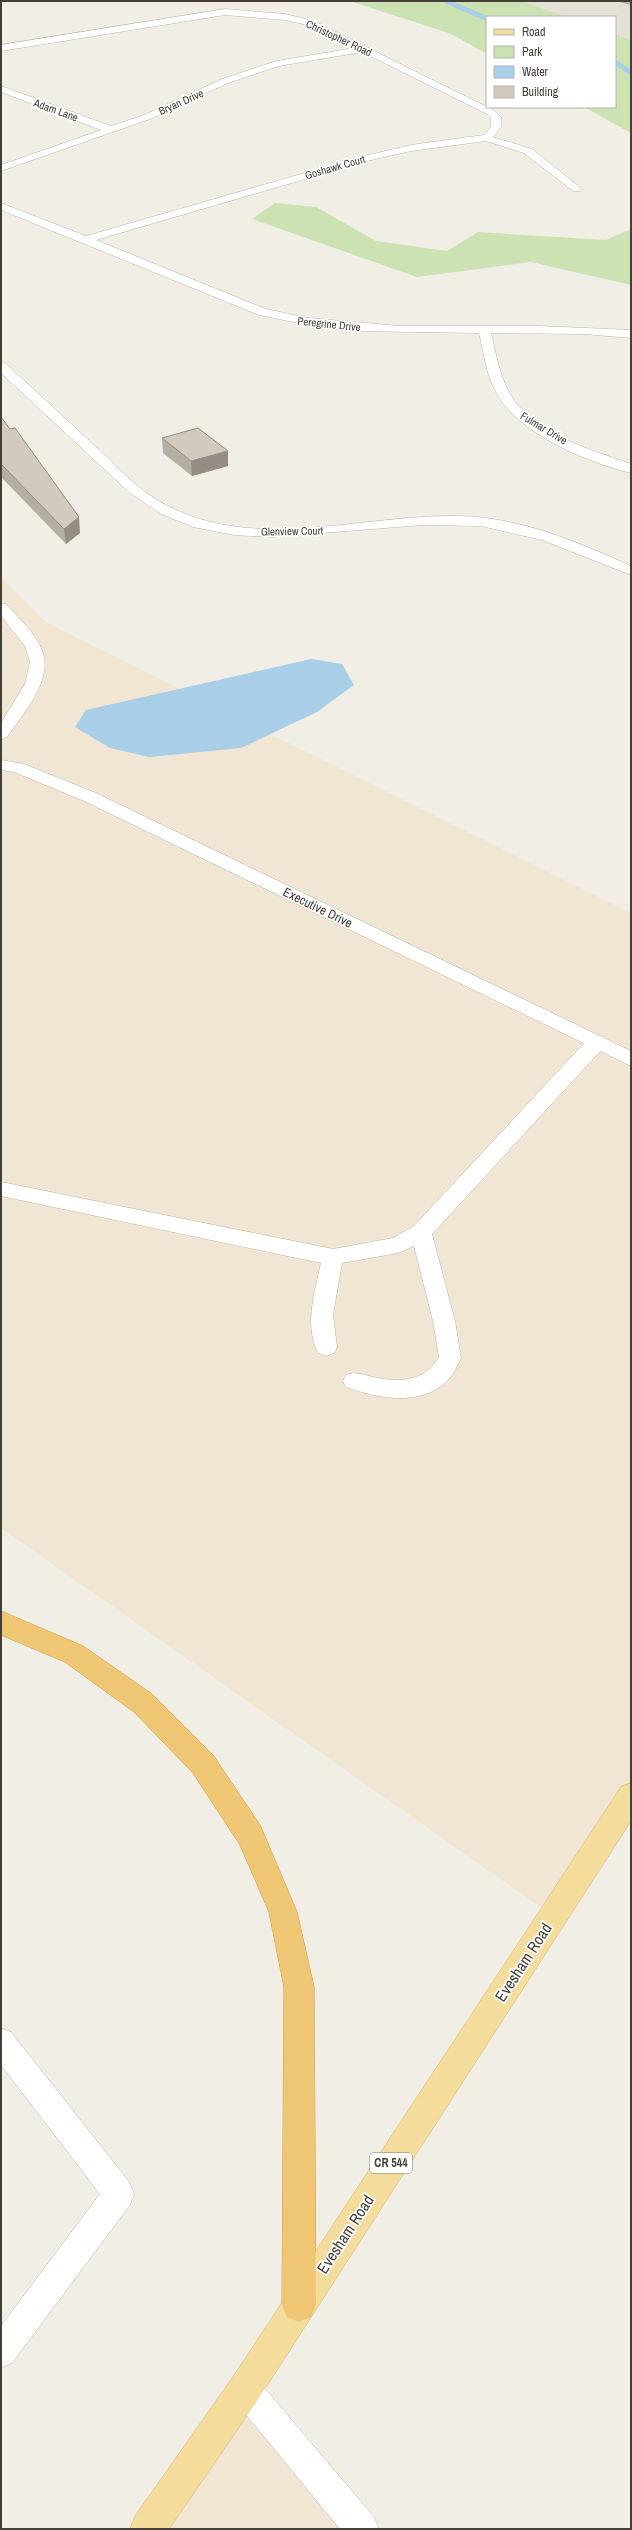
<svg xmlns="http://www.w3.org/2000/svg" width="632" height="2530" font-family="'Archivo Narrow',sans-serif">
<rect width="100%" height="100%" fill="#f1eee6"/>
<path fill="#e5e0d5" d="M 522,1 L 631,1 L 631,40 L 615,34 L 615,17 L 567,17 Z"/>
<path fill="#f1e5d3" d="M 1,577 L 47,623 L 631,913 L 631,1795 L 553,1916 L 1,1528 Z
M 245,2389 L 362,2529 L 148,2529 Z"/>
<path fill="#cce2b3" d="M 349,1 L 522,1 L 567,17 L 487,17 L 487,54 L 449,33 Z
M 615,34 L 631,40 L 631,133 L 584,107 L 615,107 Z
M 275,203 L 316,207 L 376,241 L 447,251 L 478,232 L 606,240 L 631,229 L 631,285 L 531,262 L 417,277 L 252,219 Z"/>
<path fill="#a8cee8" d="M 311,659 L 342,664 L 354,685 L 317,712 L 241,748 L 149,757 L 110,748 L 75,727 L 86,710 Z"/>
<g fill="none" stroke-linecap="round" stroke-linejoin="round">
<path stroke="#a8cee8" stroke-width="5" d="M 446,1 L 487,19
M 615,62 L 631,73"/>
<defs>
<path id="lane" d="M 1,603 L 6,604 C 18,618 35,632 42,650 C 54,680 23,714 7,737 L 1,739 L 1,723 L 25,684 L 30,662 L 25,646 L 1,616 Z
M 597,1036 L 604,1037 L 606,1042 L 604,1047 L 432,1234 L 455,1321 L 461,1358 C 457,1366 453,1376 446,1382 C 419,1407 377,1398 346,1387 L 343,1381 L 346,1375 C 356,1371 363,1375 373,1377 C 398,1383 425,1382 439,1357 L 433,1321 L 414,1246 L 398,1253 L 342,1263 L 333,1315 L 337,1347 L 334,1353 L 326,1356 L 318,1353 C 304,1325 315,1291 321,1263 L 1,1196 L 1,1182 L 333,1249 L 393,1238 L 414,1226 L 590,1037 Z
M 1,2028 L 11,2032 L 130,2183 L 134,2194 L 130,2205 L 12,2363 L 1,2368 L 1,2326 L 100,2194 L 1,2065 Z
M 245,2373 L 256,2378 L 374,2517 L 379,2529 L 340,2529 L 234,2400 L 229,2389 L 234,2378 Z"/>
<path id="street" d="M 225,9 L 285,14 L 314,21 L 493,110 L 501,117 L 501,127 L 493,137 L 532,149 L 582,189 L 581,191 L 573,191 L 524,153 L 486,141 L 411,151 L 367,161 L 96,240 L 266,309 L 308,318 L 400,326 L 539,326 L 631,330 L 631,338 L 585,334 L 491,333 C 496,353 499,374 509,392 C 531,434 590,449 631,464 L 631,473 C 586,462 518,434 496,392 C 486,374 484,353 479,333 L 354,331 L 308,325 L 259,315 L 1,210 L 1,203 L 86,236 L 360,157 L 411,145 L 484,135 L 491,127 L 491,118 L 487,114 L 362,52 L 279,66 L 228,83 L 150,119 L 1,171 L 1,165 L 101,130 L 1,92 L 1,86 L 111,126 L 144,115 L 222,79 L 252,69 L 277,61 L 354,48 L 308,25 L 285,20 L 225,15 L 1,51 L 1,45 Z
M 1,362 L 5,363 C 35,391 65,418 95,446 C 118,468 141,493 170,507 C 259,552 364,514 458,516 C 519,517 576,541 631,566 L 631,575 L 542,540 L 481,526 L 423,525 L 271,537 L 234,535 L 193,527 L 161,514 L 130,493 L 1,373 Z
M 1,760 L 24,764 L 96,793 L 631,1051 L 631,1066 L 84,801 L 14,772 L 1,770 Z"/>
<path id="primary" d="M 631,1783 L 631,1821 L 257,2401 L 169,2529 L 130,2529 L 135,2516 L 233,2377 L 621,1787 Z"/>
<path id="highway" d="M 1,1611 L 83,1646 L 152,1694 L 213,1755 L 260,1825 L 297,1912 L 314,1987 L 316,2305 L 311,2317 L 299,2322 L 287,2317 L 282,2305 L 284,1987 L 269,1912 L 240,1845 L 193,1773 L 134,1712 L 65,1662 L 1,1635 Z"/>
</defs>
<use href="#lane" stroke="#bcb6aa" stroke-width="1"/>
<use href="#street" stroke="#bcb6aa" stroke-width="1"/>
<use href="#primary" stroke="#d7b96f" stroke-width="1"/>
<use href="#highway" stroke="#cd9c45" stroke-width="1"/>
<use href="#lane" fill="#fff" fill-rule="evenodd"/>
<use href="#street" fill="#fff" fill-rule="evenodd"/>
<use href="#primary" fill="#f4dc9d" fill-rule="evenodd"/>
<use href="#highway" fill="#efc774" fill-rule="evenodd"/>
</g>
<path fill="#b5aea3" d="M 615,1 L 631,1 L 631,5 Z
M 1,417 L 80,533 L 66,544 L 1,477 Z
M 162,438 L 228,466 L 192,476 L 163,453 Z"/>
<path fill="#938d84" d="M 228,451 L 228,466 L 192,476 L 191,461 Z
M 79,517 L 80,533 L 66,544 L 64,529 Z"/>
<path fill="#d2cabd" stroke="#938d84" d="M 1,417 L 10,429 L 15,428 L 79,517 L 64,529 L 1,464 Z
M 198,428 L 228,451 L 191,461 L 162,438 Z"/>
<g text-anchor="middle" stroke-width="3.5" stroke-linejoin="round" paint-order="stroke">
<g font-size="11" fill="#433e36" stroke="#fff">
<text transform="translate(339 38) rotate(25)" y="4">Christopher Road</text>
<text transform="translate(181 102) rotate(-24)" y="4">Bryan Drive</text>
<text transform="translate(56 110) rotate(20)" y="4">Adam Lane</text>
<text transform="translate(335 167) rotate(-16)" y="4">Goshawk Court</text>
<text transform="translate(329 324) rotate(6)" y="4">Peregrine Drive</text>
<text transform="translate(544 428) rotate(31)" y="4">Fulmar Drive</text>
<text transform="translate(292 531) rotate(-1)" y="4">Glenview Court</text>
</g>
<rect fill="#fff" stroke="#7b7872" stroke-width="1" x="370" y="2153" width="42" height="20" rx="3"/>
<g font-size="12" font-weight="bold" fill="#433e36">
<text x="391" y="2167">CR 544</text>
</g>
<g font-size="13" fill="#433e36" stroke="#fff">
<text transform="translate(318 907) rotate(26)" y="5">Executive Drive</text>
</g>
<g font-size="16" fill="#433e36" stroke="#fff">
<text transform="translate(523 1962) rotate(-57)" y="6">Evesham Road</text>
<text transform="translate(345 2234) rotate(-57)" y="6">Evesham Road</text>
</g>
</g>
<rect width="632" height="2530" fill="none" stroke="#433e36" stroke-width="4"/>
<rect x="486" y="16" width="130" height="92" fill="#ffffff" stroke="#b4b2af"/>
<rect x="494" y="29" width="20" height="6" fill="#f4dc9d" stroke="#b4b2af"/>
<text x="522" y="36" font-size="12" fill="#433e36">Road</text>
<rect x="494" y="46" width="20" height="12" fill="#cce2b3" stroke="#b4b2af"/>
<text x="522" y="56" font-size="12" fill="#433e36">Park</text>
<rect x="494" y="66" width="20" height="12" fill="#a8cee8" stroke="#b4b2af"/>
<text x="522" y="76" font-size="12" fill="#433e36">Water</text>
<rect x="494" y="86" width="20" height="12" fill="#d2cabd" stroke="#b4b2af"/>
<text x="522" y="96" font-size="12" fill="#433e36">Building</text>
</svg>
